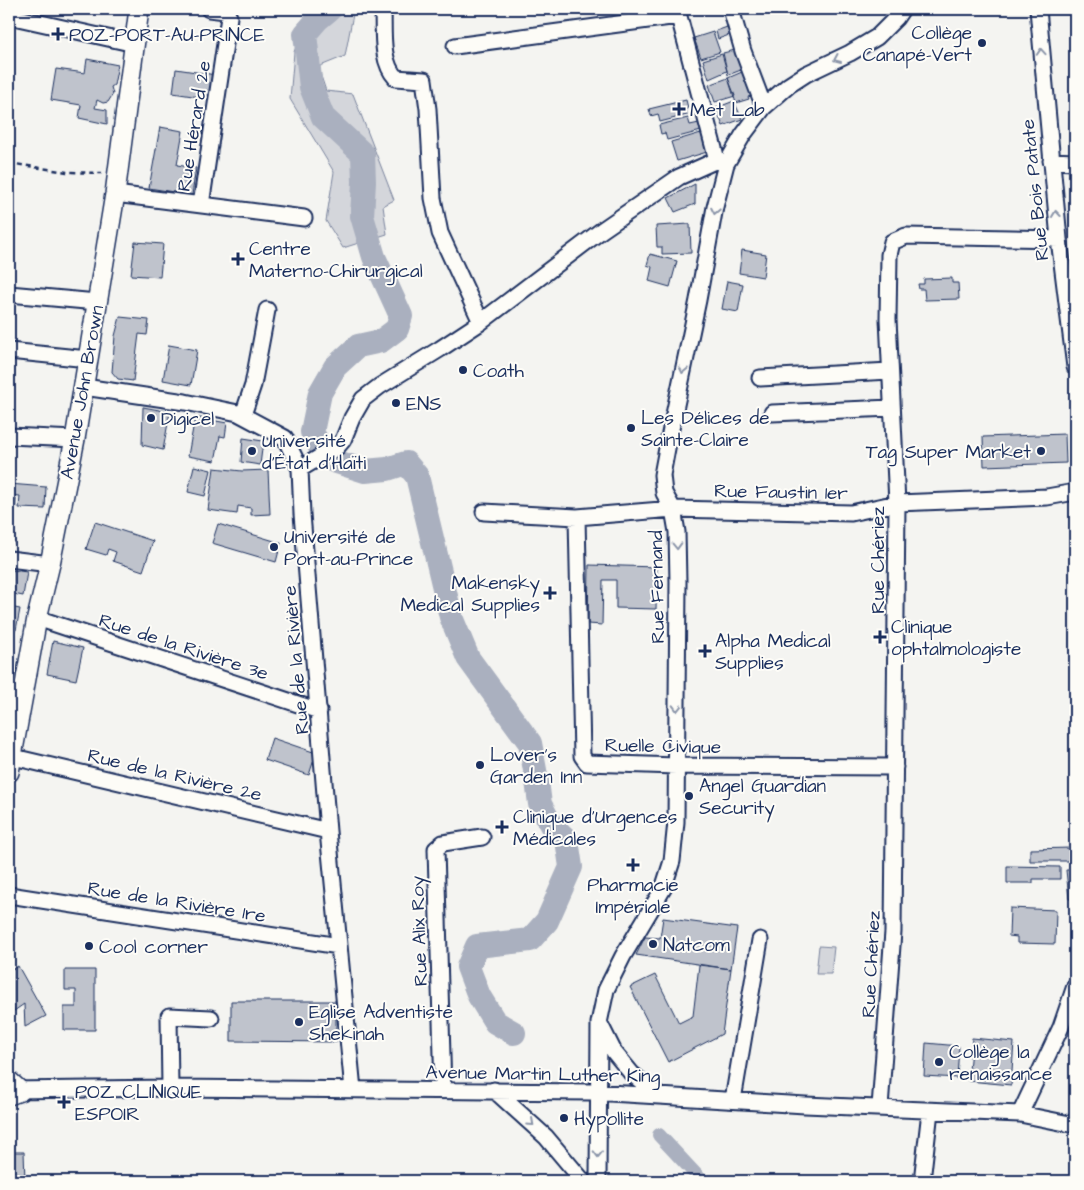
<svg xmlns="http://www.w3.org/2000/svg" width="1084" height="1190" font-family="'Architects Daughter',sans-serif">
<rect width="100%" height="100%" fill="#f4f4f1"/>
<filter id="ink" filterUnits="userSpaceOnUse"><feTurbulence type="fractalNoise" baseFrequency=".02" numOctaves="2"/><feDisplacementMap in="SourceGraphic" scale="10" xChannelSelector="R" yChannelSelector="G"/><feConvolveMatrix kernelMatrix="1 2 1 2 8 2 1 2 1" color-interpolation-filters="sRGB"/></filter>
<g filter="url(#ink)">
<path fill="#d4d6db" stroke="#78829c" d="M 304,9 L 354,9 L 345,56 L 318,67 L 326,91 L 353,94 L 394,200 L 383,206 L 387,234 L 343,248 L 326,221 L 334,172 L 290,99 L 294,52 L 309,12 Z
M 819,946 L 834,947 L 831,974 L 816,974 Z"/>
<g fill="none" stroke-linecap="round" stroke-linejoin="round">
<path stroke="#aab0bf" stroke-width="14" d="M 659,1135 L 702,1181"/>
<path stroke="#aab0bf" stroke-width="24" d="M 330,9 L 318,19 L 305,34 L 311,87 L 323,117 L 363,154 L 364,182 L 362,216 L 374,257 L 401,316 L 397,329 L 381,341 L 358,346 L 335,367 L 320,393 L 312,432 L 319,445 L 334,461 L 365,471 L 387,469 L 406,463 L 417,476 L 451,617 L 468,658 L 530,743 L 537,781 L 540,804 L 551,825 L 567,840 L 571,867 L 547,921 L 530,940 L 477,946 L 468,967 L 479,996 L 495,1022 L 514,1033"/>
</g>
<path fill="#bfc3cc" stroke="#1b2f5e" d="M 730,26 L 732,34 L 718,39 L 716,31 Z
M 713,32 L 720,52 L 701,58 L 694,38 Z
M 739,49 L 746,68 L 728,75 L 723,53 Z
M 722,54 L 727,71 L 709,79 L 703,60 Z
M 87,59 L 118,65 L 114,85 L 111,87 L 113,94 L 108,102 L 103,103 L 97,100 L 95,108 L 107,110 L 107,124 L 79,118 L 81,105 L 51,100 L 56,69 L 85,73 Z
M 176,69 L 216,75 L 212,99 L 173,93 Z
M 742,72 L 743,75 L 746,73 L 756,94 L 748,97 L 749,99 L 736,103 L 728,78 Z
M 728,78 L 735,96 L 715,102 L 709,85 Z
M 686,100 L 688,108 L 686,108 L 687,115 L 660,122 L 658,114 L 651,116 L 649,109 Z
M 734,101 L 742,119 L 723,126 L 716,108 Z
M 688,118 L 690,125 L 699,123 L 701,131 L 667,140 L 665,133 L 661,134 L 659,125 Z
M 160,127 L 183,131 L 177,165 L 196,168 L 192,195 L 149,188 Z
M 701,133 L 707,152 L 677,161 L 671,142 Z
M 695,184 L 695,204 L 675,212 L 668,198 Z
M 690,224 L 691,253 L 662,254 L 662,247 L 657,247 L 656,226 Z
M 135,242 L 163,244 L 160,277 L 131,275 Z
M 742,250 L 766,254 L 763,277 L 739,273 Z
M 650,254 L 677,261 L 670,287 L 649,281 L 652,267 L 647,265 Z
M 952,278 L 952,283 L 958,283 L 959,299 L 925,300 L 924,289 L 919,289 L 918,284 L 924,284 L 924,279 Z
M 727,281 L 743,284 L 738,312 L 722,309 Z
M 120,317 L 149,320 L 147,335 L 139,334 L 133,381 L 118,379 L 112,372 L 115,336 Z
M 169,345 L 197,350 L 191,385 L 163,380 Z
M 143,407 L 170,412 L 163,450 L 142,445 Z
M 195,417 L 227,423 L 225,437 L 220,436 L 215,461 L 188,456 Z
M 1065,434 L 1066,463 L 984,466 L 983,437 Z
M 243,438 L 263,441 L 260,465 L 241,462 Z
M 194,466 L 211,470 L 205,496 L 188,492 Z
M 214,468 L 242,471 L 268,470 L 270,514 L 251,515 L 251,508 L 238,506 L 237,514 L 208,510 Z
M 9,484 L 46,487 L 45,509 L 19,508 L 20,496 L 9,495 Z
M 9,498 L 16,499 L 13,543 L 9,543 Z
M 95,522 L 153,541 L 143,571 L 113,561 L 116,552 L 108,549 L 106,555 L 86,549 Z
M 218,524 L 281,543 L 276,562 L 212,543 Z
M 589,565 L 657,567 L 656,609 L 616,608 L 616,580 L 603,580 L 602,625 L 588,624 Z
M 12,570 L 27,572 L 23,596 L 9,593 L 9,578 L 11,578 Z
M 9,607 L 20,609 L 16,630 L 9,629 Z
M 53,641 L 83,648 L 76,680 L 47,674 Z
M 272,738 L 316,753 L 309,775 L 265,760 Z
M 1071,848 L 1071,861 L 1030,861 L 1030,849 Z
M 1007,866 L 1060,867 L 1060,879 L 1033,879 L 1033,883 L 1007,883 Z
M 1066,870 L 1075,870 L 1075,899 L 1069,899 Z
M 1010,908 L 1056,910 L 1055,944 L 1017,943 L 1017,937 L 1009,936 Z
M 663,918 L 737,928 L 731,969 L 636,955 L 645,937 L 660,938 Z
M 699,965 L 731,969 L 722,1034 L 668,1062 L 630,987 L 655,975 L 679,1023 L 693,1016 Z
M 18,966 L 46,1016 L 25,1027 L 24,1004 L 14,1011 L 9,1003 L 9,971 Z
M 65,970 L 95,970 L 95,1030 L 64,1030 L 64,1007 L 76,1007 L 76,990 L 65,990 Z
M 231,1001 L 336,1001 L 336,1042 L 231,1041 Z
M 972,1038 L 1014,1042 L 1011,1085 L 968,1081 Z
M 926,1043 L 959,1046 L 957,1078 L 924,1076 Z
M 9,1152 L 24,1152 L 25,1180 L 9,1180 Z"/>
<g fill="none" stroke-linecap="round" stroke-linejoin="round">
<defs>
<path id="minor" d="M 383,9 C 384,30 380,61 396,78 L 424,80 L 428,109 L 433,198 L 440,233 L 481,322
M 677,9 L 717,160
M 731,9 L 743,51 L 764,107
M 1038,9 L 1059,239 L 1075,367
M 9,16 L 135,44
M 455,46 L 678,16
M 1051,161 L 1075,162
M 115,194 L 304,218
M 201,205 L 229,17 L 226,11 L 209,9
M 9,294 L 97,302
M 9,351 L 88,359
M 760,378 L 890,371
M 84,387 L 185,402 L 238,413 L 285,438 L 300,469 L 302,514 L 328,831 L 353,1090
M 772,413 L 892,408
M 243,415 L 253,385 L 267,310
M 9,436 L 75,439
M 300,469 L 337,447 L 343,440 L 352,418 L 363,399 L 380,386 L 440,349 L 481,322 L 602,230 L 679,177 L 717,160 L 726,164
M 484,512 L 577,517 L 673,509 L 851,513 L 897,503 L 1047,497 L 1075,492
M 577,517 L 582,756 L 587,763 L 676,766 L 895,767
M 9,559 L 50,564
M 37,618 L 319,711
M 9,688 L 23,690
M 9,756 L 328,831
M 9,895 L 339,946
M 600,1024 L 614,1052 L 632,1074 L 658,1095
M 170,1088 L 169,1016 L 211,1018
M 10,1090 L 170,1088 L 593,1092 L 805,1105 L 1020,1114 L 1075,1125
M 443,1090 L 436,849 L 443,843 L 482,837
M 494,1090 L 546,1137 L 583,1181
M 733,1100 L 760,940
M 880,1107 L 893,932 L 897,503 L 888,319 L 889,255 L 892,242 L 906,236 L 1059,239
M 1020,1114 L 1061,1027 L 1075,986
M 598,1181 L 599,1023 L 606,990 L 623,956 L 663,889 L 672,861 L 676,822 L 678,582 L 677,532 L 673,509 L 664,493 L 662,475 L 668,443 L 698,300 L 715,207 L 726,164 L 743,135 L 764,107 L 789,85 L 806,74 L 850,53 L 877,37 L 896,18 L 902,9
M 922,1181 L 930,1111"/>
<path id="major" d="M 9,772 L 37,618 L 50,564 L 75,439 L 115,194 L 139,9
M 9,1081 L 20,1091 L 9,1095"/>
</defs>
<use href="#minor" stroke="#1b2f5e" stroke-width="19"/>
<use href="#major" stroke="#1b2f5e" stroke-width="22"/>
<path stroke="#1b2f5e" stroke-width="2.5" stroke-dasharray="5 4" stroke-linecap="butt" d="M 9,163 L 67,172 L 102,173"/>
<use href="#minor" stroke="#fdfcf7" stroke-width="15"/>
<use href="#major" stroke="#fdfcf7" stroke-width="19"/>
</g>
<defs><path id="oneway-chevron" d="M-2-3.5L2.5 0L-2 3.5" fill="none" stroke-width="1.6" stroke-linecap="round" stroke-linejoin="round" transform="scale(1.25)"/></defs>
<g stroke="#8c96aa">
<use href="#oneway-chevron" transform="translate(1041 52) rotate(-94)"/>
<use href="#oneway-chevron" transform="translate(837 59) rotate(156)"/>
<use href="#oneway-chevron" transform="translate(715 211) rotate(101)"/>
<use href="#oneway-chevron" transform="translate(1056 214) rotate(-96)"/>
<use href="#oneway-chevron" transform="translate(683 370) rotate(102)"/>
<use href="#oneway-chevron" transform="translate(677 546) rotate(88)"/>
<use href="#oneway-chevron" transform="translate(677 708) rotate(91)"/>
<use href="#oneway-chevron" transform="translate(531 1123) rotate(42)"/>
<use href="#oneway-chevron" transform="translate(598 1154) rotate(91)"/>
</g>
</g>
<g fill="#1b2f5e" stroke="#fdfcf7" stroke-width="2">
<path d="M55.5 26.5h5v5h5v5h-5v5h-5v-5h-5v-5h5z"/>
<circle cx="982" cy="43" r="5"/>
<path d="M676.5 101.5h5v5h5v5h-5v5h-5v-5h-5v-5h5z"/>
<path d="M235.5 251.5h5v5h5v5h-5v5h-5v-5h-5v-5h5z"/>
<circle cx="463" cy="370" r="5"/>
<circle cx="396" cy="403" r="5"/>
<circle cx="151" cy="418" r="5"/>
<circle cx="631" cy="428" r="5"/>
<circle cx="252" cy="451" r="5"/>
<circle cx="1041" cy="451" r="5"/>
<circle cx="274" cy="547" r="5"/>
<path d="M547.5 585.5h5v5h5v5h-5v5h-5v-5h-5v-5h5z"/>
<path d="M877.5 629.5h5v5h5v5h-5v5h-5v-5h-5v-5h5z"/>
<path d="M702.5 643.5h5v5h5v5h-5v5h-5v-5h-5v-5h5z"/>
<circle cx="480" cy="765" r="5"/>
<circle cx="689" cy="796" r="5"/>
<path d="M499.5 819.5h5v5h5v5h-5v5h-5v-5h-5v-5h5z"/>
<path d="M630.5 857.5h5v5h5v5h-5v5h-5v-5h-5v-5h5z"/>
<circle cx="653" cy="944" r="5"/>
<circle cx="89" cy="946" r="5"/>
<circle cx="299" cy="1022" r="5"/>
<circle cx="939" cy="1062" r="5"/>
<path d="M61.5 1094.5h5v5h5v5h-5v5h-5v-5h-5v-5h5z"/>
<circle cx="564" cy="1118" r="5"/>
</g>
<g text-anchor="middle" stroke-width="4" stroke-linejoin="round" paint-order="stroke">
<g font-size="19" fill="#1b2f5e" stroke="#fdfcf7" text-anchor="start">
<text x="972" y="39" text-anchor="end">Collège<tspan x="972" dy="22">Canapé-Vert</tspan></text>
<text x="69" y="41">POZ-PORT-AU-PRINCE</text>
<text x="690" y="116">Met Lab</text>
<text x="249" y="255">Centre<tspan x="249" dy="22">Materno-Chirurgical</tspan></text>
<text x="473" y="377">Coath</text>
<text x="406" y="410">ENS</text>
<text x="641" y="424">Les Délices de<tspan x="641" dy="22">Sainte-Claire</tspan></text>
<text x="161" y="425">Digicel</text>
<text x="262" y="447">Université<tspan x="262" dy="22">d'État d'Haïti</tspan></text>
<text x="1031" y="458" text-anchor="end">Tag Super Market</text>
<text x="284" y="543">Université de<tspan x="284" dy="22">Port-au-Prince</tspan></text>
<text x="540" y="589" text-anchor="end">Makensky<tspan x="540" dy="22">Medical Supplies</tspan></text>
<text x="891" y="633">Clinique<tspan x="891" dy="22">ophtalmologiste</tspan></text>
<text x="715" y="647">Alpha Medical<tspan x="715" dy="22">Supplies</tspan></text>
<text x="490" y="761">Lover’s<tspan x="490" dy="22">Garden Inn</tspan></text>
<text x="699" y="792">Angel Guardian<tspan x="699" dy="22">Security</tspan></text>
<text x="513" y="823">Clinique d’Urgences<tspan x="513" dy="22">Médicales</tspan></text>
<text x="633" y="891" text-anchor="middle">Pharmacie<tspan x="633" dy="22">Impériale</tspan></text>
<text x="663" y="951">Natcom</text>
<text x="99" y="953">Cool corner</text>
<text x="309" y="1018">Eglise Adventiste<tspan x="309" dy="22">Shekinah</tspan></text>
<text x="949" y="1058">Collège la<tspan x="949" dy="22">renaissance</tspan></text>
<text x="75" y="1098">POZ CLINIQUE<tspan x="75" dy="22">ESPOIR</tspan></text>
<text x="574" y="1125">Hypollite</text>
</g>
<g font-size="19" fill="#1b2f5e" stroke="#fdfcf7">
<text transform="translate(193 126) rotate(-81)" y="7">Rue Hérard 2e</text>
<text transform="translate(1034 190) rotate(-96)" y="7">Rue Bois Patate</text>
<text transform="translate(81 392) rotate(-80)" y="7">Avenue John Brown</text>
<text transform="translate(781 491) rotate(1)" y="7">Rue Faustin 1er</text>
<text transform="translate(877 560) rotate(-90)" y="7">Rue Chériez</text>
<text transform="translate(656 587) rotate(-91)" y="7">Rue Fernand</text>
<text transform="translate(184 646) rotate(18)" y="7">Rue de la Rivière 3e</text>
<text transform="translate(295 660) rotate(-95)" y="7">Rue de la Rivière</text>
<text transform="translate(663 745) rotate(1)" y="7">Ruelle Civique</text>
<text transform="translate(175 774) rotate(13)" y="7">Rue de la Rivière 2e</text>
<text transform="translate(177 901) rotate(9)" y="7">Rue de la Rivière 1re</text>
<text transform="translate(418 931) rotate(-92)" y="7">Rue Alix Roy</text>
<text transform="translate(870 964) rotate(-87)" y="7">Rue Chériez</text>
<text transform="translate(543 1073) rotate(1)" y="7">Avenue Martin Luther King</text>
</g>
</g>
<rect width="1084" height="1190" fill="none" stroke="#fdfcf7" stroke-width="30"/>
<rect x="15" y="15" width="1054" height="1160" fill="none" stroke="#1b2f5e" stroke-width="2" filter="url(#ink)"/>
</svg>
